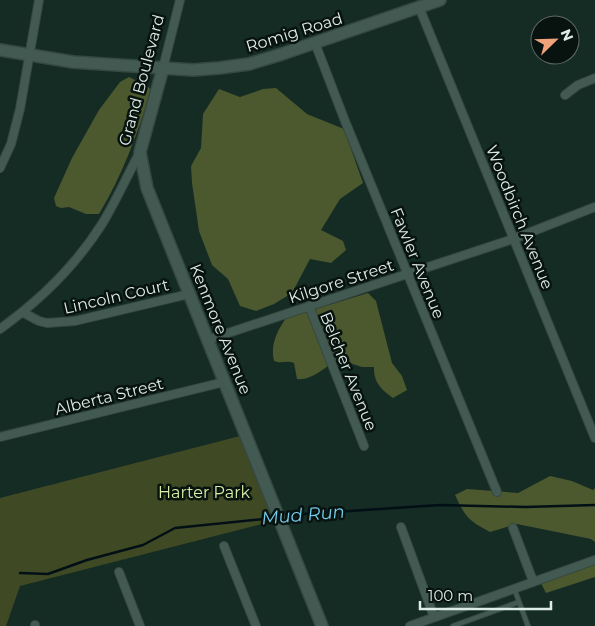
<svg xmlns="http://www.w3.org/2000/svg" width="595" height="626" font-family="Montserrat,sans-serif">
<rect width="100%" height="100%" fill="#152c25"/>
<path fill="#3f4a25" d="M 244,435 L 277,520 L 20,586 L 6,626 L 0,626 L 0,498 Z"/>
<path fill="#4c582d" d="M 129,77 L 137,81 L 143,81 L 151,90 C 138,133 122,176 99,214 L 86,214 L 69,207 L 61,208 L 56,206 L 54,198 L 72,158 L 99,110 L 120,82 Z
M 276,88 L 307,114 L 344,129 L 363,183 L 340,199 L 321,230 L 343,241 L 346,250 L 331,263 L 310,259 L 292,293 L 274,304 L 256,311 L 240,306 L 228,279 L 212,265 L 199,231 L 192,183 L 191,166 L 201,148 L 203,114 L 219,89 L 240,97 L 263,89 Z
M 368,293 L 376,301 L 392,363 L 402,376 L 407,390 L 393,398 C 381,390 373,381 374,367 L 362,367 L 337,359 C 326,367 311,381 297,379 L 294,363 C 286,360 281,364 274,361 C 270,345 277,331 286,318 Z
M 550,476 L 572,481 L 593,490 L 595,488 L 595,542 L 591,539 L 517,524 L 490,532 C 468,520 466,518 455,495 L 467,489 L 518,493 Z
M 595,560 L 595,577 L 546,593 L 539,579 Z"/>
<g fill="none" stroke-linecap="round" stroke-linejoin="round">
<path stroke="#021016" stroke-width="2.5" d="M 282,517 L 304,514 L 440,505 L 525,507 L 595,505
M 20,573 L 48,574 L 87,560 L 143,545 L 175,528 L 274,518"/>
<defs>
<path id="lane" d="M 514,588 L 528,626
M 453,626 L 519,602"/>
<path id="street" d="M 419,7 L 595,438
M 315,43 L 345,121 L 497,492
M 163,68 L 180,0
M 565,95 L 578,85 L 595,78
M 0,168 L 11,144 L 20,109 L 39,0
M 309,306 L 364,446
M 22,312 L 39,321 L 47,323 L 75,321 L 189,294
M 0,329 C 39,301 76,265 102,224 C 116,201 127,176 140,152
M 207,340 L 513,239 L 595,207
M 0,437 L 224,382
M 401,527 L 434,617
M 513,528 L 533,581
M 224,546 L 256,626
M 119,572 L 140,626
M 35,625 L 35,626
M 410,626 L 595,560"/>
<path id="secondary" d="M 0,50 L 73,62 L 193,70 L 219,68 L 249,64 L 282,54 L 440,0
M 163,68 L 140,152 L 147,188 L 322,626"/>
</defs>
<use href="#lane" stroke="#354842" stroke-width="6"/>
<use href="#street" stroke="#354842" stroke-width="10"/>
<use href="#secondary" stroke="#354842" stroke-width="14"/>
<use href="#lane" stroke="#425a52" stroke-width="4"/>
<use href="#street" stroke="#425a52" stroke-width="8"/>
<use href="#secondary" stroke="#425a52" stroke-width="11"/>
</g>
<g text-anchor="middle" stroke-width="5" stroke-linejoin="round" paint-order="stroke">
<g font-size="16" fill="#deece7" stroke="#08120f">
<text transform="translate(294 32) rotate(-17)" y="6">Romig Road</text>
<text transform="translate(141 80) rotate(-75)" y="6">Grand Boulevard</text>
<text transform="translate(520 217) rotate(68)" y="6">Woodbirch Avenue</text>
<text transform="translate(418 263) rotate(68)" y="6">Fawler Avenue</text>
<text transform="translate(341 281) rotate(-18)" y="6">Kilgore Street</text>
<text transform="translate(116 296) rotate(-13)" y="6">Lincoln Court</text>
<text transform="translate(221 329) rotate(68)" y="6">Kenmore Avenue</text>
<text transform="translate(349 371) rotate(68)" y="6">Belcher Avenue</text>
<text transform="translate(109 396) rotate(-14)" y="6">Alberta Street</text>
</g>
<g font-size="16" fill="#d6eea6" stroke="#08120f">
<text x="204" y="498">Harter Park</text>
</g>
<g font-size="18" font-style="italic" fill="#75ceee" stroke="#08120f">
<text transform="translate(303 515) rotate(-5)" y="6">Mud Run</text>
</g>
</g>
<g transform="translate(555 40) rotate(67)"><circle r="24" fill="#08120f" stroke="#5e6965"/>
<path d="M0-4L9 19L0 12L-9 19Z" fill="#f0a27a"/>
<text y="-8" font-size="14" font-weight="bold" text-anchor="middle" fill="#deece7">N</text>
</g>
<path d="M420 601v8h131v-8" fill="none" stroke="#deece7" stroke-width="2.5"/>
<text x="428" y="601" font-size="15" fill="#deece7" stroke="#08120f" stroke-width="4" paint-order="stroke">100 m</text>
</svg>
